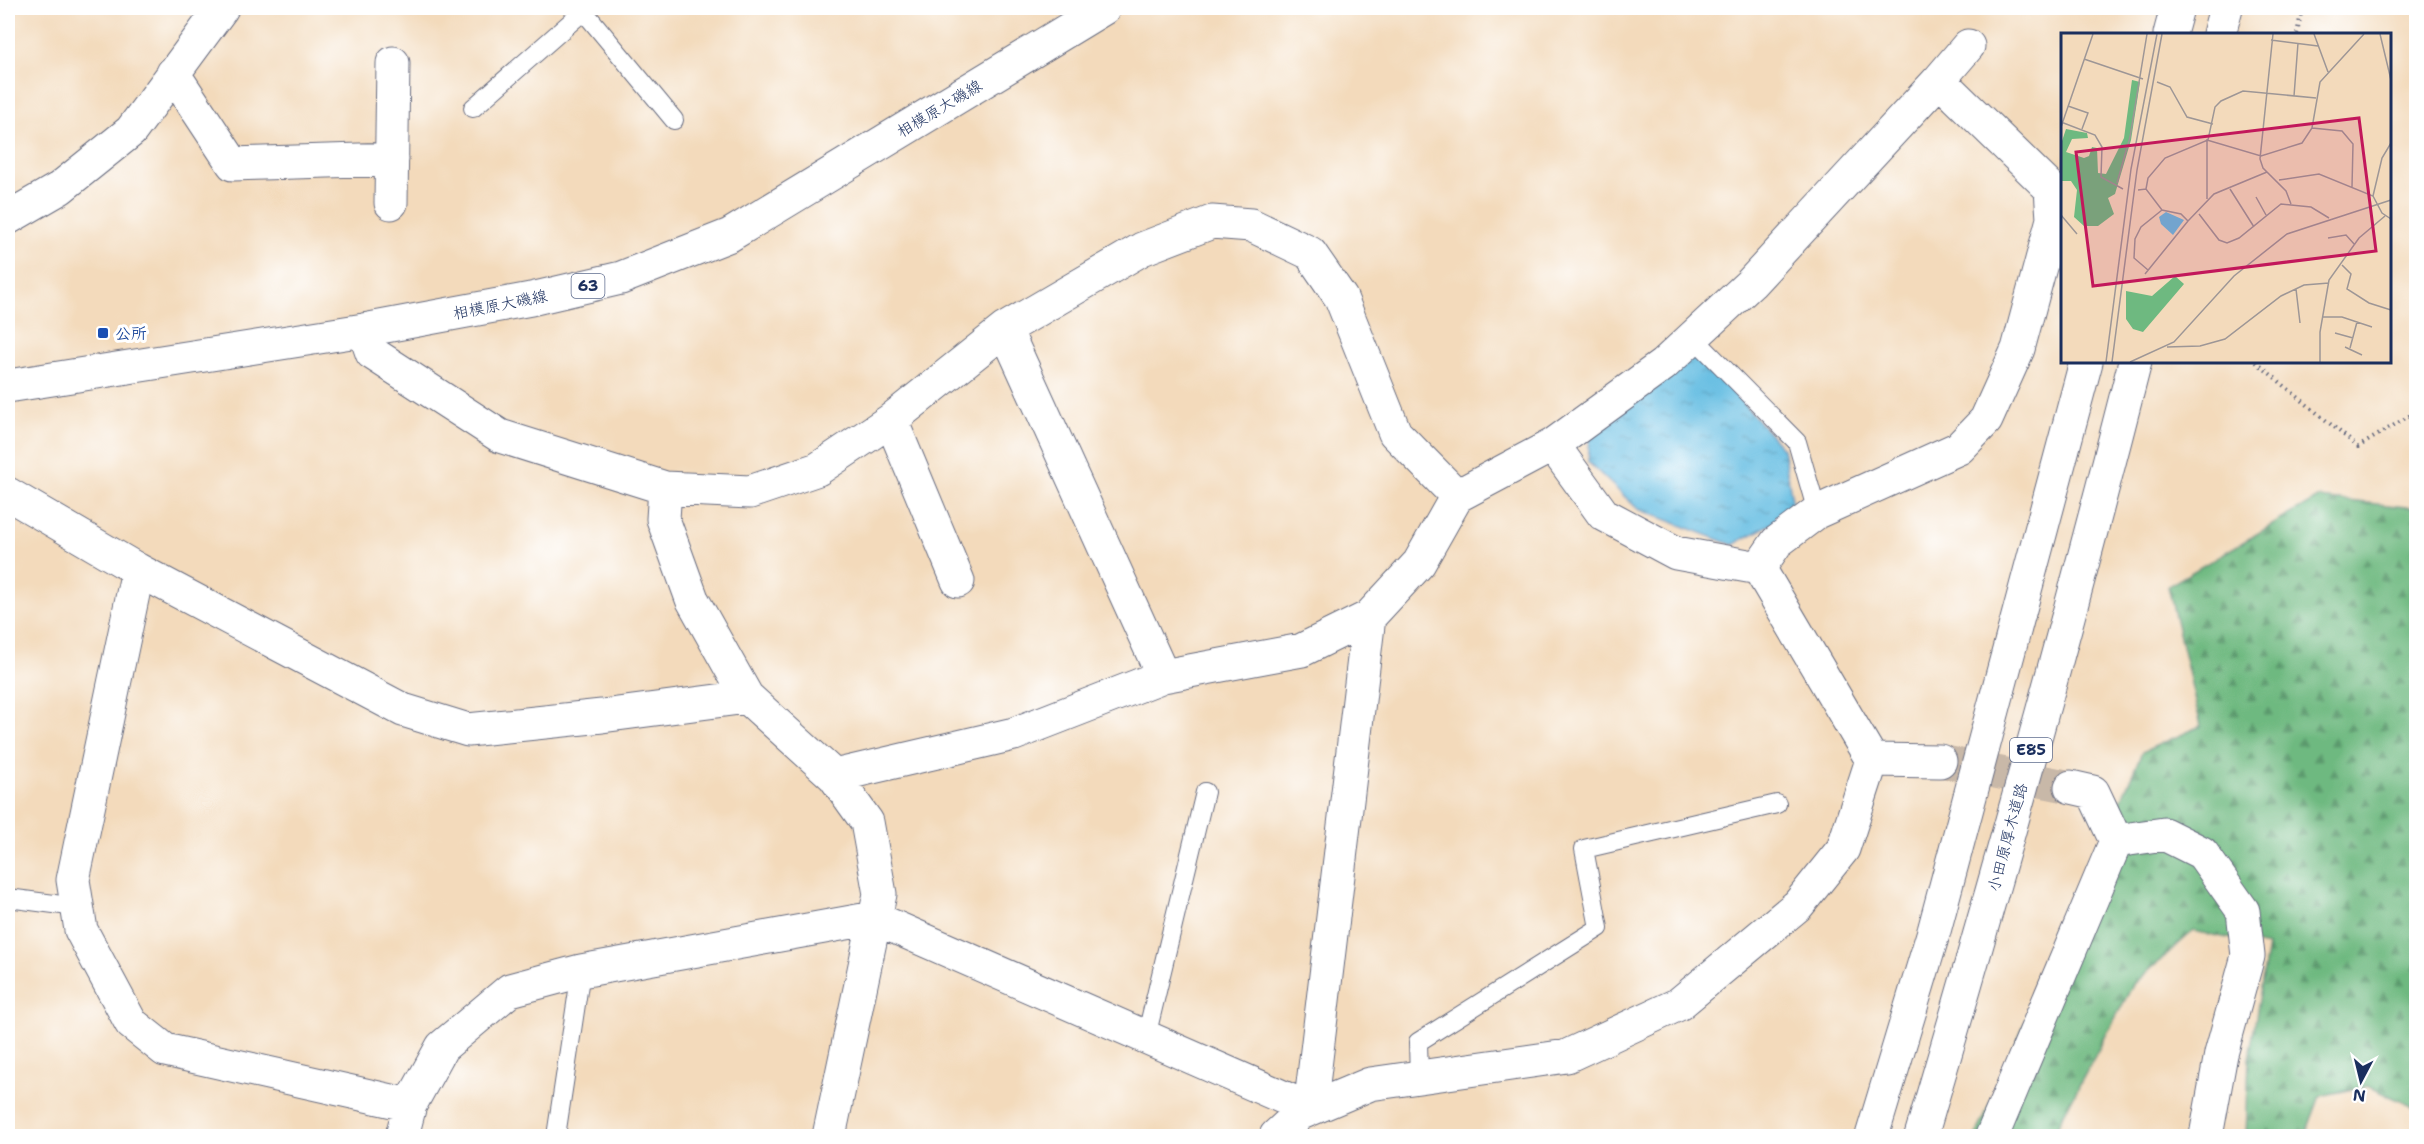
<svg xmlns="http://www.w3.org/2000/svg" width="2424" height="1144" font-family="'Shantell Sans','Klee One',sans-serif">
<defs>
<pattern id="forest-firs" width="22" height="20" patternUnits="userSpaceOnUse" patternTransform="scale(1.5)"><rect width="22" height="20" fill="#6eb980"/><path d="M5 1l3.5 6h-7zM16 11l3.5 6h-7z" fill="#5a976c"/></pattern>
<pattern id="water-ripples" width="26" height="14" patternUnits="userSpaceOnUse" patternTransform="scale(1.5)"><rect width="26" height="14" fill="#65bde2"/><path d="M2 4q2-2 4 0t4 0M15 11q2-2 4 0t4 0" fill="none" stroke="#529aba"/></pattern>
</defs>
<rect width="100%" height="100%" fill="#fff"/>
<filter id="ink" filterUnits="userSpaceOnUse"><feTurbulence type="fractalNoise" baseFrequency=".0167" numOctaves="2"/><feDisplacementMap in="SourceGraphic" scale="12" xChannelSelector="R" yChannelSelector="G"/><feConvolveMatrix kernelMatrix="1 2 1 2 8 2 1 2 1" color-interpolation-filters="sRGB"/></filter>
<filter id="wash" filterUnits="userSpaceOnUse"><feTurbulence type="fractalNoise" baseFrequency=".008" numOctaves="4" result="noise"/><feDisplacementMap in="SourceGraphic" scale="24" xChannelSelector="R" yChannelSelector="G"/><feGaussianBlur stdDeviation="1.35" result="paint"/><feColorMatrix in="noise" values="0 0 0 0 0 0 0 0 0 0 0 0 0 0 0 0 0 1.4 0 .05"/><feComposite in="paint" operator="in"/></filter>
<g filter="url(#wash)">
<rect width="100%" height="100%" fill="#f3dabb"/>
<path fill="url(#forest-firs)" stroke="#44746f" stroke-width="1.5" d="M 2318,498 L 2416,508 L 2416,1108 L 2368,1086 L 2320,1096 L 2305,1136 L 2246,1136 L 2249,1058 L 2268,946 L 2193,931 L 2133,985 L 2052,1136 L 1976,1136 L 2142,752 L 2201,726 L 2168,586 Z"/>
<path fill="url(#water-ripples)" stroke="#4076a0" stroke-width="1.5" d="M 1694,348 L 1783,449 L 1794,511 L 1733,545 L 1638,509 L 1588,462 L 1590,437 Z"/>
</g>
<g filter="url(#ink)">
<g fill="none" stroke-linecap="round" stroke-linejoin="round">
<path stroke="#c8b8a8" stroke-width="33" stroke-dasharray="33 16" stroke-linecap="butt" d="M 1940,761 L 2071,787"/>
<defs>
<path id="service" d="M 582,9 L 674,120
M 473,108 L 587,8
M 1693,337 L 1797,442 L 1817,512
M 8,898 L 77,907
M 1146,1037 L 1205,792
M 1419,1078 L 1418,1042 L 1599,928 L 1584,849 L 1777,804
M 556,1136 L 581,971"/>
<path id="minor" d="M 173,73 L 233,164 L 392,159
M 391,203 L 393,63
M 8,218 L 60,188 L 131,131 L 222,8
M 1005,329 L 1163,676
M 364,330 L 372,353 L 500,436 L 665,488 L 750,492 L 818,469 L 891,420 L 1005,329 L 1142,249 L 1212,222 L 1251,225 L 1310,253 L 1341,298 L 1395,433 L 1457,496
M 891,420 L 958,581
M 1553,445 L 1663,365 L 1751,283 L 1939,80 L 1968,46
M 665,488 L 663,519 L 692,599 L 747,697 L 834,776 L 867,822 L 880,894 L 829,1136
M 8,494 L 138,570 L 403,710 L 468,730 L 602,716 L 747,697
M 1759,568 L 1777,542 L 1817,512 L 1959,448 L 1986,420 L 2018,349 L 2053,219 L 2051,189 L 1939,80
M 138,570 L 73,880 L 81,930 L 131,1023 L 165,1050 L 410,1105
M 834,776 L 1014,734 L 1163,676 L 1302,650 L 1369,617 L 1419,563 L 1457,496 L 1553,445 L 1603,514 L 1676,553 L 1759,568 L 1872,760 L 1940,761
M 2116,841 L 2164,834 L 2202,853 L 2243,911 L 2248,956 L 2221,1054 L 2206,1136
M 402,1136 L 410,1105 L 442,1047 L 510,990 L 581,971 L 874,918 L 1310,1109 L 1369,617
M 1276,1136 L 1301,1113 L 1370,1084 L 1567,1056 L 1679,1004 L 1798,905 L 1843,849 L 1872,760
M 1992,1136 L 2116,841 L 2093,792 L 2071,787"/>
<path id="primary" d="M 8,386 L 364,330 L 531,299 L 621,278 L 730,235 L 1104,8"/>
<path id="trunk" d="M 2170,34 L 2177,8
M 2219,34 L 2226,8
M 1872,1136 L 1934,931 L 2086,362
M 1921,1136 C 1997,879 2069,621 2135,362"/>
</defs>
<use href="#service" stroke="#676b7f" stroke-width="20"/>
<use href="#minor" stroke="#676b7f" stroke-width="35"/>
<use href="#primary" stroke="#676b7f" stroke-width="35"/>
<use href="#trunk" stroke="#676b7f" stroke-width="35"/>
<path stroke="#676b7f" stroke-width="4" stroke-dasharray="1.5 4.5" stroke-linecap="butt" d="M 2297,34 L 2302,8
M 2256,362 L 2358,447 L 2409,416 L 2416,419"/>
<use href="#service" stroke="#fff" stroke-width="18"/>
<use href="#minor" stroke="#fff" stroke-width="33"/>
<use href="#primary" stroke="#fff" stroke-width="33"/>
<use href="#trunk" stroke="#fff" stroke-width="33"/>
</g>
</g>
<rect fill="#1a4fb4" stroke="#fff" stroke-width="2" x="97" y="327" width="12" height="12" rx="3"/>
<g text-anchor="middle" stroke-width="6" stroke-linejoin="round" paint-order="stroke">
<g fill="#fff" stroke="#5f6d8e" stroke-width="1.5">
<rect x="571.5" y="274" width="33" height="24" rx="4.5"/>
<rect x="2010" y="738" width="42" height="24" rx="4.5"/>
</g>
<g font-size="15" font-weight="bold" fill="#1b2f5e">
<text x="588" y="291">63</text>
<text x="2031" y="755">E85</text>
</g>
<g font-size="16" fill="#1b2f5e" stroke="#fff">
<text transform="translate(939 108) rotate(-31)" y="6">相模原大磯線</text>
<text transform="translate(500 304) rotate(-11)" y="6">相模原大磯線</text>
<text transform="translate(2007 837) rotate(-75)" y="6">小田原厚木道路</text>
</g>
<g font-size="16" font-weight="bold" fill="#164399" stroke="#fff" text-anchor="start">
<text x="115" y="339">公所</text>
</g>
</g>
<g transform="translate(2061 33)">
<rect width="330" height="330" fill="#f3dabb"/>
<path d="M 71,47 L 79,49 L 70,107 L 54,161 L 47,165 L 53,181 L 37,193 L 23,193 L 13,184 L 16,157 L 10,148 L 0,148 L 0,111 L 5,96 L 26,100 L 27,105 L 11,106 L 5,119 L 23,125 L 28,123 L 31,114 L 36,115 L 37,140 L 45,141 L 63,105 ZM 114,243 L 123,251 L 82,299 L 72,296 L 65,286 L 65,258 L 91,263 Z" fill="#6eb980"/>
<path d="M 105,179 L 123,187 L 112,202 L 100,191 L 98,184 Z" fill="#65bde2"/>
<path fill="none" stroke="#9d9696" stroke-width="1.5" d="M 212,1 L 199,126 L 202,135 L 225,158 L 230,171M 253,1 L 267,39M 319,1 L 330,47M 210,7 L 257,13M 23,26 L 82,46M 96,49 L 109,54 L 126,84 L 152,91M 233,63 L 237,10M 7,73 L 27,80 L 21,96M 0,89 L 34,102 L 41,114 L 40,144 L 62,156M 0,94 L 32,1M 251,95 L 281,98 L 292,111 L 291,154M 218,147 L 258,141 L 312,163 L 321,180 L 330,186M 56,150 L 69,104 L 86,1M 85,156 L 87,145 L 104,125 L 147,107 L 154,74 L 160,68 L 182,58 L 255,65M 169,156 L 193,194M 77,157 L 85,156 L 101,177 L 120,181 L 127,188 L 153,161 L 206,139M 312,163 L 321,125 L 330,110M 195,164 L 205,182M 146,166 L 146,107 L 200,123 L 241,110 L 251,95 L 259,49 L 303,1M 138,181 L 158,207 L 166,210 L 178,205 L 220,171 L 250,174 L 268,185M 0,182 L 16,201M 267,205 L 285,202 L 294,212M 281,232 L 290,241 L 286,256 L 308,270 L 330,277M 87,237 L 73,225 L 74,206 L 80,194 L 101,177M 84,241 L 127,188M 235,256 L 239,290M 262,284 L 281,284 L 311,294M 274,300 L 292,305M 106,314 L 139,313 L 164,306 L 220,263 L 243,252 L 268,250M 284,314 L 301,322M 289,315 L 296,289M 45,329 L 70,136 L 96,1M 51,329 L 76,137 L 101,1M 69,329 L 113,309 L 173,243 L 226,201 L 330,167M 259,329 L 259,299 L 268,247 L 298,205 L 324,183"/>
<path fill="#c2185b" fill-opacity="0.15" stroke="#c2185b" stroke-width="3" d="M 298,85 L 315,218 L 32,253 L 15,119 Z"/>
<rect width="330" height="330" fill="none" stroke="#1b2f5e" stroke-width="3"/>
</g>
<rect width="2424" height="1144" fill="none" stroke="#fff" stroke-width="30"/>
<g transform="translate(2361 1081) rotate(187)" stroke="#ffffff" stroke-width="4.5" paint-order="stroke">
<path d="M0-4.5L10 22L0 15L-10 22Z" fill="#1b2f5e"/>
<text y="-9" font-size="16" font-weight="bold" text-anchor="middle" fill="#1b2f5e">N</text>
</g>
</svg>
